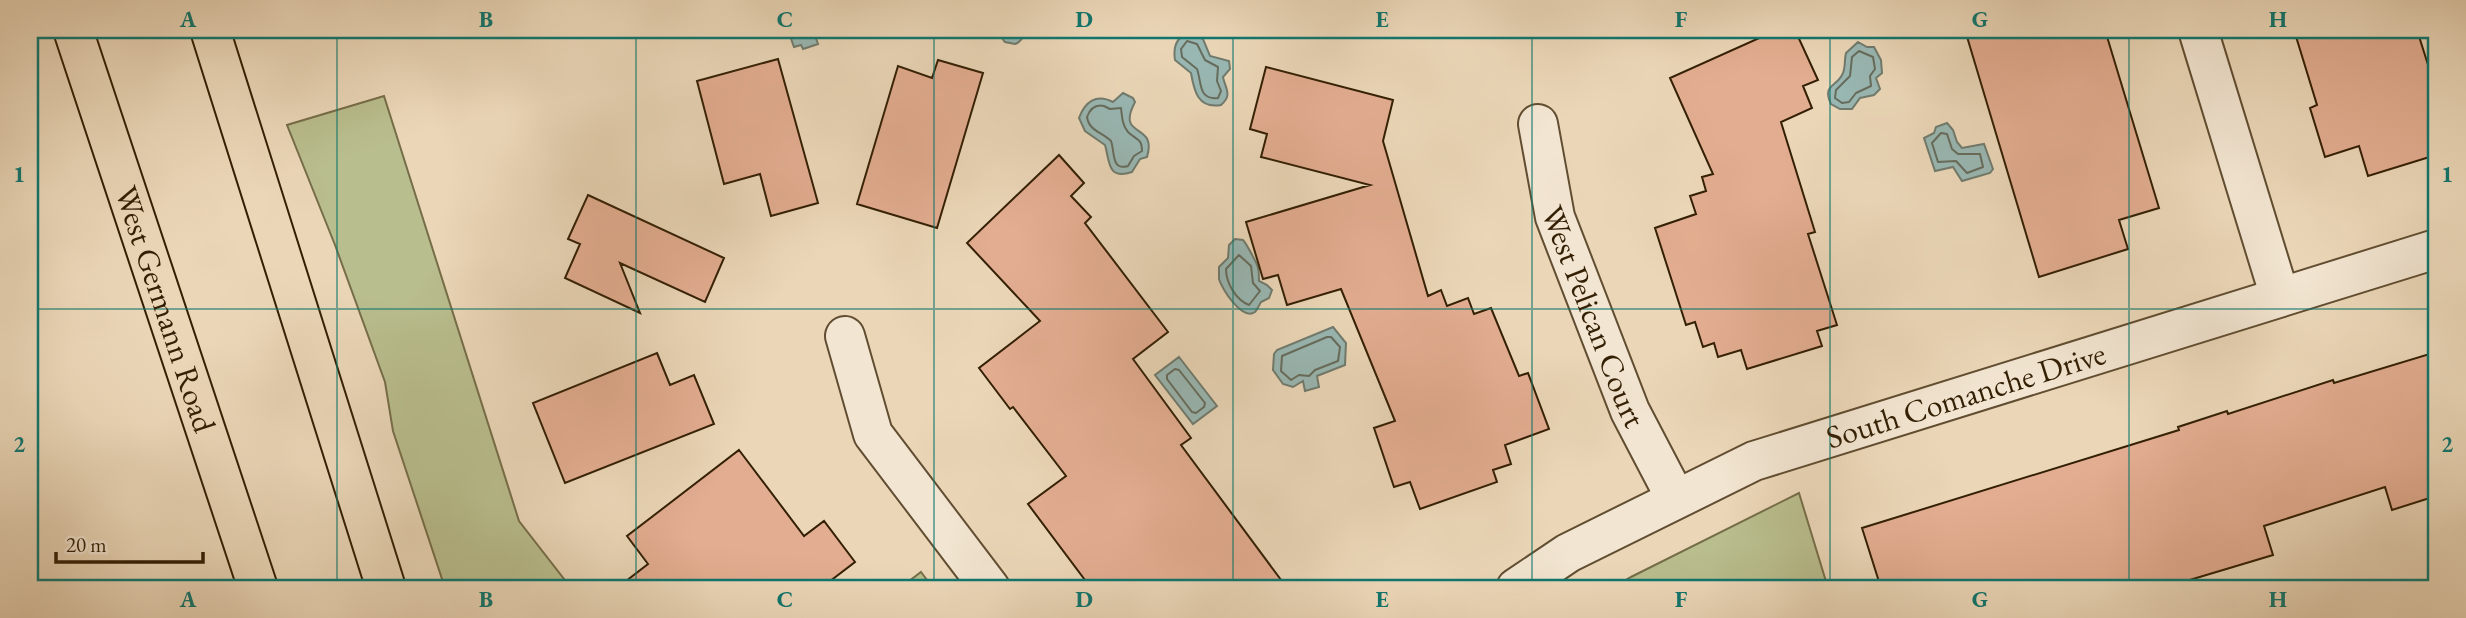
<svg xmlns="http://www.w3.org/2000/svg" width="2466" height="618" font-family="'EB Garamond',serif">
<rect width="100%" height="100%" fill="#ebd7b8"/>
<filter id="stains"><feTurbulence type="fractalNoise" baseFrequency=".00286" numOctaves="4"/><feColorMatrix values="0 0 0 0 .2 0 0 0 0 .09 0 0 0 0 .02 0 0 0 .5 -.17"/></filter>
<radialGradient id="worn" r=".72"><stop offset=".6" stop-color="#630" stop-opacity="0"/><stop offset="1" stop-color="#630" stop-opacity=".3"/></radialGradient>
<path fill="#b9be8e" stroke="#766e49" stroke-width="2" d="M 384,96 L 519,521 L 571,588 L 445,588 L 393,431 L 385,382 L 335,245 L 287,125 Z
M 1799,493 L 1828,588 L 1612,588 L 1631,577 Z
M 921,572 L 933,588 L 900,588 Z"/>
<path fill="#99b8b4" stroke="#707b6e" stroke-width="2" d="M 788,30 L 813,30 L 818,44 L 803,49 L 801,45 L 794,47 Z
M 996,30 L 1030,30 C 1023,33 1023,42 1015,44 L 1005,42 Z
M 1189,33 L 1203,39 L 1210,56 L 1229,61 L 1230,69 L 1223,77 C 1225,88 1233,95 1221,105 C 1198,109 1194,91 1191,73 L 1175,60 C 1173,47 1176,37 1189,33 Z
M 1858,42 L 1867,47 L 1874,47 L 1881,60 L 1882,73 L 1876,78 L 1880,89 L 1874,95 L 1860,98 L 1852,109 L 1840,109 L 1831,104 C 1822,85 1836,87 1842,75 C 1846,69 1844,60 1846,53 Z
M 1123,93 L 1133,98 L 1135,102 C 1115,140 1158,121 1147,157 L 1140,159 L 1132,172 C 1107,180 1110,162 1105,145 L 1085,131 L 1079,118 C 1085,102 1096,93 1113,102 Z
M 1947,123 L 1953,130 L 1957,142 L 1962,148 L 1984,144 L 1993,169 L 1990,173 L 1962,181 L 1953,167 L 1935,171 L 1924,138 L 1934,133 L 1936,127 Z
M 1235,239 L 1243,240 C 1246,243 1258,265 1258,268 C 1259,272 1259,277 1259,281 L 1267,285 L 1272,290 L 1269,298 L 1261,302 C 1259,305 1258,309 1255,312 C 1242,321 1222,289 1219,279 C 1219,275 1219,271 1219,267 L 1228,258 L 1229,245 Z
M 1333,327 L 1346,343 L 1345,365 L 1317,376 L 1319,387 L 1305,391 L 1303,381 L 1293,387 L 1283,384 L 1273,370 L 1274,354 L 1277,350 Z
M 1179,357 L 1217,406 L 1193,424 L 1155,375 Z"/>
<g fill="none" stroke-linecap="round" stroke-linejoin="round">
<path stroke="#666c5c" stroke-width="2" d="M 1187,41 L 1197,44 L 1205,60 L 1218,67 L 1217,81 L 1221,91 L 1218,98 C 1198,100 1202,83 1197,69 L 1182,57 L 1181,49 Z
M 1859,51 L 1873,57 L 1875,69 L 1870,76 L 1871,86 L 1856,93 L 1849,102 L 1842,103 L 1835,98 L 1836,90 L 1850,76 L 1852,57 Z
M 1104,106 L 1110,109 L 1121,108 C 1122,116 1122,125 1128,132 C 1136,140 1142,138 1142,151 L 1134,156 L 1128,166 C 1111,171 1115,152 1111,141 C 1102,132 1089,131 1087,117 C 1090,109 1095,104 1104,106 Z
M 1941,133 L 1947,134 L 1952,149 L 1958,154 L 1980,154 L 1983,167 L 1967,173 L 1956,161 L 1938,162 L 1932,143 Z
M 1239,255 L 1251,266 L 1253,283 L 1260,291 L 1249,305 C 1236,300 1226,283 1226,269 Z
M 1327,337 L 1331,337 L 1340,347 L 1338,361 L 1315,370 L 1309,376 L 1299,375 L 1291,380 L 1281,371 L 1282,356 Z
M 1175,369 L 1179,370 L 1205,403 L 1204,407 L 1196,413 L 1192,412 L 1167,379 L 1167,375 Z"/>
</g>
<path fill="#e3ad91" stroke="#331f04" stroke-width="2" d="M 1777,30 L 1795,30 L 1818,80 L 1803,86 L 1812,108 L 1781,122 L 1815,232 L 1808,234 L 1837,325 L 1817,331 L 1822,346 L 1747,369 L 1741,350 L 1718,357 L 1714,343 L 1703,347 L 1695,322 L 1686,325 L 1655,228 L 1696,214 L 1690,196 L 1706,191 L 1702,177 L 1713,174 L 1670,78 Z
M 1965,30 L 2105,30 L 2159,208 L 2119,220 L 2128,249 L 2039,277 Z
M 2294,30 L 2417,30 L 2430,71 L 2436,69 L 2436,155 L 2368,176 L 2359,146 L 2325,157 L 2310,108 L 2317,105 Z
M 778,59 L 818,203 L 771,216 L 760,174 L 724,184 L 697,81 Z
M 938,60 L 983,73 L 937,228 L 857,204 L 898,66 L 932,78 Z
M 1266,67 L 1393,100 L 1383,141 L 1428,296 L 1441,290 L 1447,306 L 1468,298 L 1474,314 L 1491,308 L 1519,376 L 1528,373 L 1549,429 L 1505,445 L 1511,464 L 1493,470 L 1497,482 L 1420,509 L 1410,482 L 1394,487 L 1374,428 L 1395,421 L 1341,289 L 1287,305 L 1278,275 L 1263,279 L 1246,222 L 1370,185 L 1261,157 L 1267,134 L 1250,129 Z
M 1059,155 L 1084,183 L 1071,196 L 1091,217 L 1085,223 L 1168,332 L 1133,359 L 1191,438 L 1181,445 L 1287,588 L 1091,588 L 1028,504 L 1066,476 L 1013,407 L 1010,409 L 979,368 L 1040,321 L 967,243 Z
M 588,195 L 724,258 L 705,302 L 620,263 L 640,313 L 565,278 L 580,244 L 568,239 Z
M 2436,352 L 2436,496 L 2392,510 L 2385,487 L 2264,526 L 2273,555 L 2163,588 L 1881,588 L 1862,528 L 2179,430 L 2178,427 L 2227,411 L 2228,414 L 2333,380 L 2334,383 Z
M 657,353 L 670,385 L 694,375 L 714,424 L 565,483 L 533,403 Z
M 739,450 L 804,536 L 824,521 L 855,562 L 821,588 L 617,588 L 648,564 L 627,536 Z"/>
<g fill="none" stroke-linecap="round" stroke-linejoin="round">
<defs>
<g id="minor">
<path d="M 2198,30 L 2280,297"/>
<path id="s1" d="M 1538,124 L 1555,217 L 1630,411 L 1676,499"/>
<path d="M 845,336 L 873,434 L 990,588"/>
<path id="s2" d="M 1516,588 L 1568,553 L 1754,461 L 2436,249"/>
</g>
<g id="major">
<path id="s3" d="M 73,30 L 258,588"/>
<path d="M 210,30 L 386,588"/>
</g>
</defs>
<use href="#minor" stroke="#614d31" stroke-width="42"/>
<use href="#major" stroke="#331f04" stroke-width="42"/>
<use href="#minor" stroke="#f2e5d1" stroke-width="38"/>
<use href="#major" stroke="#ebd7b8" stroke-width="38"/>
</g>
<path fill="none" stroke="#0f766e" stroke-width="2" stroke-opacity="0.55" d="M 337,30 L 337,588M 636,30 L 636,588M 934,30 L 934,588M 1233,30 L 1233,588M 1532,30 L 1532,588M 1830,30 L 1830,588M 2129,30 L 2129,588M 30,309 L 2436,309"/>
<g text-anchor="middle" stroke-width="5" stroke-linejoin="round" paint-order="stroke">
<g font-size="32" fill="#331f04" stroke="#f2e5d1">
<text dy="11" stroke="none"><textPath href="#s3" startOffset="294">West Germann Road</textPath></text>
<text dy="11" stroke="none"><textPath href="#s1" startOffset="201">West Pelican Court</textPath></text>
<text dy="11" stroke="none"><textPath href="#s2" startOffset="492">South Comanche Drive</textPath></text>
</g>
</g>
<rect width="2466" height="618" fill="none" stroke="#ebd7b8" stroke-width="77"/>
<path d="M56 552v10h147v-10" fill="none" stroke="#331f04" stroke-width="3.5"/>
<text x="66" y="552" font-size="21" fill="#331f04" stroke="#f2e5d1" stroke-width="5" paint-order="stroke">20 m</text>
<rect x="38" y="38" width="2390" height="542" fill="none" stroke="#0f766e" stroke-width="2.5"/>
<g font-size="23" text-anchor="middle" font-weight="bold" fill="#0f766e">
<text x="188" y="27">A</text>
<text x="486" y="27">B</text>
<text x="785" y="27">C</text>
<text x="1084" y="27">D</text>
<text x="1382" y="27">E</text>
<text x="1681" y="27">F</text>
<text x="1980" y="27">G</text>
<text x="2278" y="27">H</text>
<text x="19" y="182">1</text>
<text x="2447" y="182">1</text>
<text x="19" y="452">2</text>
<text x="2447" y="452">2</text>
<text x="188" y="607">A</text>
<text x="486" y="607">B</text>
<text x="785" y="607">C</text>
<text x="1084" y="607">D</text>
<text x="1382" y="607">E</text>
<text x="1681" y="607">F</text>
<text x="1980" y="607">G</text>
<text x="2278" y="607">H</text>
</g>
<rect width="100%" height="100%" filter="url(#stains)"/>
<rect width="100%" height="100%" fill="url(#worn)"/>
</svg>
